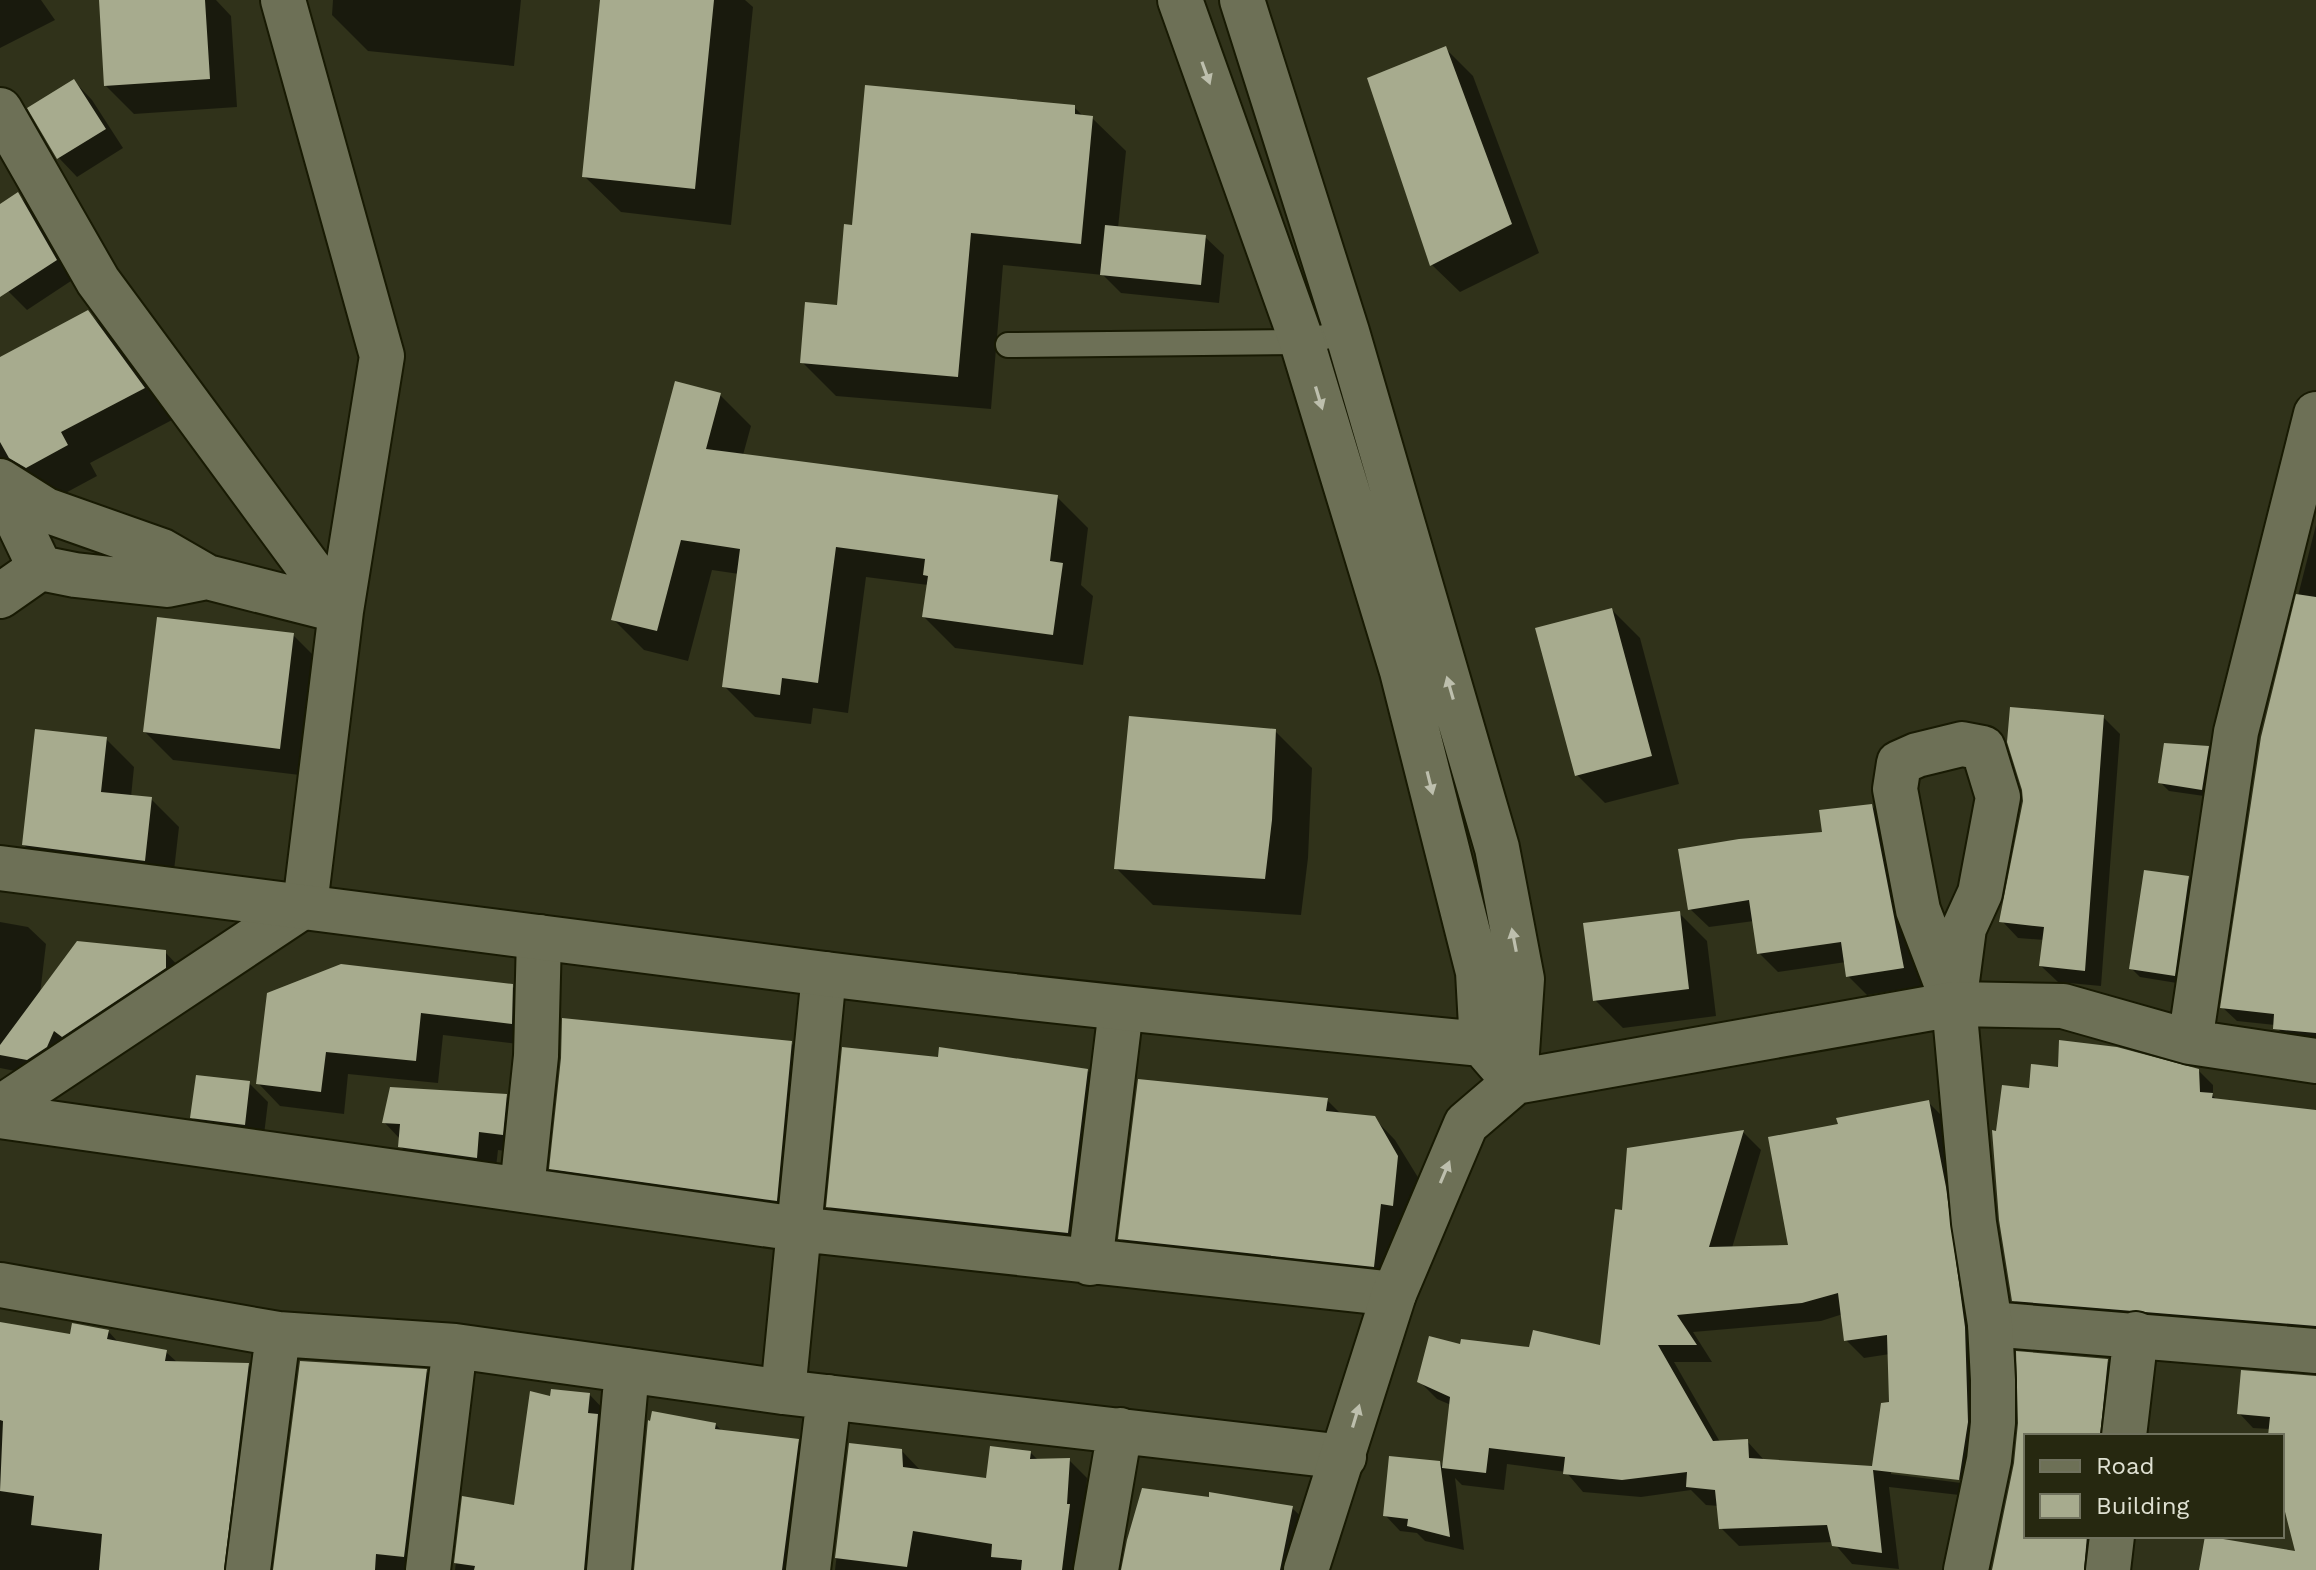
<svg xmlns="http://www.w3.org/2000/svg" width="2316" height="1570" font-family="'Work Sans',sans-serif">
<rect width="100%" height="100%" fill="#30321a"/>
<path fill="#0007" fill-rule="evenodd" d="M 0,0 L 41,0 L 55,20 L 0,48 Z
M 101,0 L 216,0 L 231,16 L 237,107 L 134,114 L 106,86 Z
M 333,0 L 521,0 L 514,66 L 368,51 L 332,15 Z
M 602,0 L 745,0 L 753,7 L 731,225 L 621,212 L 584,176 Z
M 1445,48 L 1473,76 L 1539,253 L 1460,292 L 1432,265 Z
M 74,81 L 92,100 L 123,148 L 77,177 L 59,158 L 30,108 Z
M 1074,107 L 1084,117 L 1092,118 L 1126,151 L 1118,228 L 1205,237 L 1224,255 L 1219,303 L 1121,293 L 1103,275 L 1003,265 L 991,409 L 836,396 L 802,362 L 838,307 L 854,227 Z
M 18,195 L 37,213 L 74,279 L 27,310 L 8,291 L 0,278 L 0,206 Z
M 88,312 L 119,343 L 174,419 L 90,463 L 97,476 L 58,497 L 0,496 L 0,359 Z
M 720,395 L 751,426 L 743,455 L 1057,497 L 1088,528 L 1081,585 L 1093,596 L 1083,665 L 955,648 L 924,617 L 928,585 L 866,577 L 848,713 L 813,708 L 811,724 L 755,717 L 724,686 L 739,574 L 712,570 L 688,661 L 644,650 L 613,619 Z
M 2316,525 L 2316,1045 L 2289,1042 L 2275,1025 L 2237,1021 L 2222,1007 L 2262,737 Z
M 1612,610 L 1640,638 L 1679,784 L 1605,803 L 1577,775 Z
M 293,635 L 321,663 L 308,776 L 173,760 L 145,732 Z
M 2103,717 L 2120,734 L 2101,986 L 2058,982 L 2041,966 L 2044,940 L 2018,938 L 2002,921 Z
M 1275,731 L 1312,768 L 1308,858 L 1301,915 L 1153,905 L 1117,869 Z
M 106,739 L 134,767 L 131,797 L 151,799 L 179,827 L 172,888 L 52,873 L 24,845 Z
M 2208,748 L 2217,757 L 2211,797 L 2169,791 L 2160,782 Z
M 1872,806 L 1890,825 L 1922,986 L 1867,995 L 1848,976 L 1846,962 L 1778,972 L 1759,953 L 1754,921 L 1709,927 L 1690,909 Z
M 2188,878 L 2197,887 L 2183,984 L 2140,977 L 2131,968 Z
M 1679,913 L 1707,941 L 1716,1016 L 1623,1028 L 1595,1000 Z
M 0,922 L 28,927 L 46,944 L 40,994 L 165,952 L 182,970 L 45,1077 L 0,1068 Z
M 512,986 L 535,1009 L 534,1046 L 443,1035 L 438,1083 L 348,1074 L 344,1114 L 280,1106 L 258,1083 L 269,994 Z
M 791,1043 L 812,1064 L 797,1220 L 572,1189 L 551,1168 Z
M 2198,1070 L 2213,1085 L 2213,1096 L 2218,1101 L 2316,1112 L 2316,1338 L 2028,1315 L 2014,1300 L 1998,1133 L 2030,1090 Z
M 1088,1071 L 1106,1090 L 1087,1251 L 847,1225 L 828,1206 Z
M 249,1083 L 268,1102 L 263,1143 L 211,1136 L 192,1117 Z
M 506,1096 L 525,1115 L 521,1153 L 498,1150 L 495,1176 L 419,1165 L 400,1146 L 400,1139 L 384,1122 Z
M 1327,1100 L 1341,1114 L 1374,1118 L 1395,1140 L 1419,1179 L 1413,1226 L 1394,1287 L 1142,1259 L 1120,1238 Z
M 1928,1102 L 1946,1120 L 1963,1206 L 1977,1497 L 1889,1487 L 1899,1569 L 1852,1564 L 1833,1542 L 1739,1546 L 1721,1528 L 1719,1506 L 1706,1505 L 1691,1490 L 1641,1497 L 1583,1492 L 1566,1472 L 1507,1464 L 1504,1490 L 1462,1485 L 1455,1478 L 1464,1550 L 1425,1541 L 1417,1533 L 1400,1531 L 1385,1515 L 1439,1462 L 1444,1467 L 1451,1405 L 1437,1399 L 1419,1381 L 1462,1347 L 1531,1350 L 1602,1347 L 1623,1212 L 1629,1150 L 1743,1132 L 1761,1150 L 1732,1248 L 1790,1247 L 1840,1126 ZM 1843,1314 L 1846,1340 L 1864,1358 L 1890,1354 L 1891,1404 L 1873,1469 L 1765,1461 L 1747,1441 L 1720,1442 L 1674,1362 L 1712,1362 L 1693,1332 L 1821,1321 ZM 1891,1470 L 1969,1480 L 1969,1484 L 1891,1474 Z
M 0,1324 L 72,1336 L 108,1331 L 119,1343 L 166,1352 L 178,1363 L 248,1365 L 266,1383 L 242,1570 L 0,1570 Z
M 2107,1361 L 2121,1374 L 2113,1436 L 2026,1436 L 2026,1536 L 2105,1536 L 2097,1570 L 1994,1570 L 2016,1463 L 2020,1423 Z
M 426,1371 L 444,1389 L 422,1570 L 275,1570 Z
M 2316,1378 L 2316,1570 L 2301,1570 L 2282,1480 L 2282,1436 L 2269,1436 L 2269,1429 L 2253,1428 L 2239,1413 Z
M 589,1394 L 607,1413 L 603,1570 L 455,1570 L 464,1499 L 515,1507 L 552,1398 Z
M 715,1424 L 723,1432 L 798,1441 L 816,1459 L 802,1570 L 636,1570 Z
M 850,1446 L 902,1451 L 920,1470 L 988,1480 L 1031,1453 L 1039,1461 L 1069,1460 L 1087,1478 L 1082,1570 L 835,1570 Z
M 1211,1499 L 1292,1508 L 1310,1525 L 1300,1570 L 1123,1570 Z"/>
<path fill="#a7ab8e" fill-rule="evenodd" d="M 99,0 L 205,0 L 210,79 L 104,86 Z
M 600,0 L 714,0 L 695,189 L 582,177 Z
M 1446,46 L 1512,224 L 1430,266 L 1367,78 Z
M 74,79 L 106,129 L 57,159 L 27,108 Z
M 865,85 L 1075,105 L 1075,114 L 1093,116 L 1081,244 L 971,233 L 958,377 L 800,363 L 805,302 L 837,305 L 844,224 L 852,225 Z
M 18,192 L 57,260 L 0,297 L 0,204 Z
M 1105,225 L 1206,235 L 1201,285 L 1100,275 Z
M 88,310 L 145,388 L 61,432 L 68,445 L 26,468 L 9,458 L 0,442 L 0,357 Z
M 675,381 L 721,393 L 706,449 L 1058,495 L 1050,561 L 1063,563 L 1053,635 L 922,617 L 928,576 L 923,575 L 925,559 L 836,547 L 818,683 L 782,678 L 780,695 L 722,687 L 740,549 L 681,540 L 657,631 L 611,620 Z
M 2296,594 L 2316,597 L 2316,1033 L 2273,1029 L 2274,1014 L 2220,1008 L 2261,737 Z
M 1612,608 L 1652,756 L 1575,776 L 1535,628 Z
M 157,617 L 294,633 L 280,749 L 143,732 Z
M 2010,707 L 2104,715 L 2085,971 L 2039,966 L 2044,927 L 1999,922 L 2023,801 L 2022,790 L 2007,742 Z
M 1129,716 L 1276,729 L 1272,820 L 1265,879 L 1114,869 Z
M 35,729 L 107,737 L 101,792 L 152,797 L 145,861 L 22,845 Z
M 2164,743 L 2209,746 L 2202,790 L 2158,783 Z
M 1872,804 L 1904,968 L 1846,977 L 1841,942 L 1757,954 L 1749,900 L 1688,910 L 1678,849 L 1739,839 L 1822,832 L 1819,810 Z
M 2144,870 L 2189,876 L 2175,976 L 2129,969 Z
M 1680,911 L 1689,989 L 1593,1001 L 1583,923 Z
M 77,941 L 166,950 L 166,968 L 62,1037 L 54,1031 L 47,1047 L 27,1060 L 0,1055 L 0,1045 Z
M 341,964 L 513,984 L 512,1024 L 421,1013 L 416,1061 L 326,1052 L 321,1092 L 256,1084 L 267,993 Z
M 562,1018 L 792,1041 L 777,1201 L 549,1169 L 561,1058 Z
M 2059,1040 L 2117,1047 L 2199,1069 L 2200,1092 L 2213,1093 L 2212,1098 L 2316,1110 L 2316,1326 L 2012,1301 L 1999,1220 L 1992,1130 L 1996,1131 L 2002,1085 L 2029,1088 L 2031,1064 L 2058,1067 Z
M 842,1047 L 938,1057 L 939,1047 L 1088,1069 L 1068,1233 L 826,1207 Z
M 196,1075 L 250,1081 L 245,1125 L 190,1118 Z
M 1138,1079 L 1328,1098 L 1326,1111 L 1375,1116 L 1398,1156 L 1393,1206 L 1381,1204 L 1374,1267 L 1118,1239 Z
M 390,1087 L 507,1094 L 503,1135 L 479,1132 L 477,1158 L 398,1147 L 400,1124 L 382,1123 Z
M 1929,1100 L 1946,1187 L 1965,1327 L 1968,1422 L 1959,1480 L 1873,1470 L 1882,1553 L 1832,1546 L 1827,1525 L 1719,1529 L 1715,1490 L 1686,1487 L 1687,1472 L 1622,1480 L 1563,1474 L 1565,1457 L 1489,1448 L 1486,1473 L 1442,1468 L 1450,1397 L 1417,1382 L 1429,1336 L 1460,1344 L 1461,1339 L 1529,1347 L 1533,1330 L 1600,1345 L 1615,1209 L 1622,1210 L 1627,1148 L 1744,1130 L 1709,1247 L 1788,1245 L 1768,1137 L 1838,1124 L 1836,1118 ZM 1838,1293 L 1844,1341 L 1887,1335 L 1889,1402 L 1881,1403 L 1872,1466 L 1749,1458 L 1748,1439 L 1713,1441 L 1658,1345 L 1697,1345 L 1677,1315 L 1802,1303 Z
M 0,1322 L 70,1334 L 72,1323 L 109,1330 L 107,1339 L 167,1350 L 165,1361 L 249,1363 L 224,1570 L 99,1570 L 102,1534 L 31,1525 L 34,1496 L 0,1491 L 3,1421 L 0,1420 Z
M 2016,1351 L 2108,1359 L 2100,1436 L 2026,1436 L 2026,1536 L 2087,1536 L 2084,1570 L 1992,1570 L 2014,1463 L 2018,1423 Z
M 300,1361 L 427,1369 L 404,1557 L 376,1554 L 375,1570 L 273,1570 Z
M 2241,1370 L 2316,1376 L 2316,1570 L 2199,1570 L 2205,1536 L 2295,1551 L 2282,1500 L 2282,1436 L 2268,1436 L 2270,1417 L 2237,1414 Z
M 551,1389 L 590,1393 L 588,1413 L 598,1414 L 584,1570 L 474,1570 L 475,1566 L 454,1563 L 462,1496 L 514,1505 L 530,1391 L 550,1396 Z
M 652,1411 L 716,1423 L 715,1429 L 799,1439 L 782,1570 L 634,1570 L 648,1420 L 650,1421 Z
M 849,1443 L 902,1449 L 903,1467 L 986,1478 L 990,1446 L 1031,1451 L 1030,1459 L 1070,1458 L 1067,1504 L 1070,1504 L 1062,1570 L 1021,1570 L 1022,1560 L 991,1557 L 992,1544 L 913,1531 L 907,1567 L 835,1558 Z
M 1389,1456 L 1440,1461 L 1450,1537 L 1407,1526 L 1408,1519 L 1383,1516 Z
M 1142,1488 L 1209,1497 L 1209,1492 L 1293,1506 L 1280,1570 L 1121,1570 L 1127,1540 Z"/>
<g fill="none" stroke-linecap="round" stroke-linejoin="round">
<defs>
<path id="lane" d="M 1008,345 L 1302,342 L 1347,332"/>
<path id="street" d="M 0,110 L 98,281 L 341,611
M 0,481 L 46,510 L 162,551 L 207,577 L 341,611
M 0,484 L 40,568 L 75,575 L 167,585 L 207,577
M 0,596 L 40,568
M 1962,744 L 1983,748 L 1998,797 L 1980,893 L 1964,928 L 1954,1004 L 1918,910 L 1895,789 L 1899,763 L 1917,755 Z
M 0,1108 L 305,905 L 341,611 L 382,356 L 283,0
M 0,1116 L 798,1229 L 1394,1294
M 522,1189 L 536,1056 L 539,937
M 1090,1263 L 1121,1009
M 0,1285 L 278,1334 L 455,1346 L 783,1392 L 1344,1457
M 1990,1324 L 2316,1351
M 783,1392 L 824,974
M 2124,1436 L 2136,1334
M 248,1570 L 278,1334
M 428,1570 L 455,1346
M 609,1570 L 627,1370
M 808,1570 L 829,1397
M 1096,1570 L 1120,1430
M 2108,1570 L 2112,1536"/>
<path id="secondary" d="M 1180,0 L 1302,342 L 1402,671 L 1478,972 L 1482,1044
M 1242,0 L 1347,332 L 1497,848 L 1522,979 L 1515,1082 L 1466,1124 L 1394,1294 L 1306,1570
M 0,868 C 275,901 550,941 825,974 C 1044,1001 1263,1023 1482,1044 L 1515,1082 L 1954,1004 L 2063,1006 L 2190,1042 L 2316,1061
M 1954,1004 L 1974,1223 L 1990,1324 L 1993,1380 L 1993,1423 L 1989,1460 L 1966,1570
M 2190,1042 L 2236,732 L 2316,414"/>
</defs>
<use href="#lane" stroke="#181a03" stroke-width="28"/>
<use href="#street" stroke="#181a03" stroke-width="48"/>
<use href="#secondary" stroke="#181a03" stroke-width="48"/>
<use href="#lane" stroke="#6d7056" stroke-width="24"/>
<use href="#street" stroke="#6d7056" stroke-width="44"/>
<use href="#secondary" stroke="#6d7056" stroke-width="44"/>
</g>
<defs><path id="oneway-solid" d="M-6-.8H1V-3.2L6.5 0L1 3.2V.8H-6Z" transform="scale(2)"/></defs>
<g fill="#bdbfad">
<use href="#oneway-solid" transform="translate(1206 73) rotate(70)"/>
<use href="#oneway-solid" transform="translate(1319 398) rotate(73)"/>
<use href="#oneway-solid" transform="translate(1450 688) rotate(-106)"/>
<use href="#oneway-solid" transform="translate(1430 783) rotate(76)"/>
<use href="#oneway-solid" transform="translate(1514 940) rotate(-101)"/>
<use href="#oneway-solid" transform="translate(1445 1172) rotate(-67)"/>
<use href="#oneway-solid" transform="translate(1356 1416) rotate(-73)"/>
</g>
<rect x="2024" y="1434" width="260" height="104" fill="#262810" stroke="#70725e" stroke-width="2"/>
<rect x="2040" y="1460" width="40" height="12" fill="#6d7056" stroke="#70725e" stroke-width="2"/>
<text x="2096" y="1474" font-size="24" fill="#dfe1d2">Road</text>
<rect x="2040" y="1494" width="40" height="24" fill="#a7ab8e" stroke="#70725e" stroke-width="2"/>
<text x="2096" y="1514" font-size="24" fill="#dfe1d2">Building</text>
</svg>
